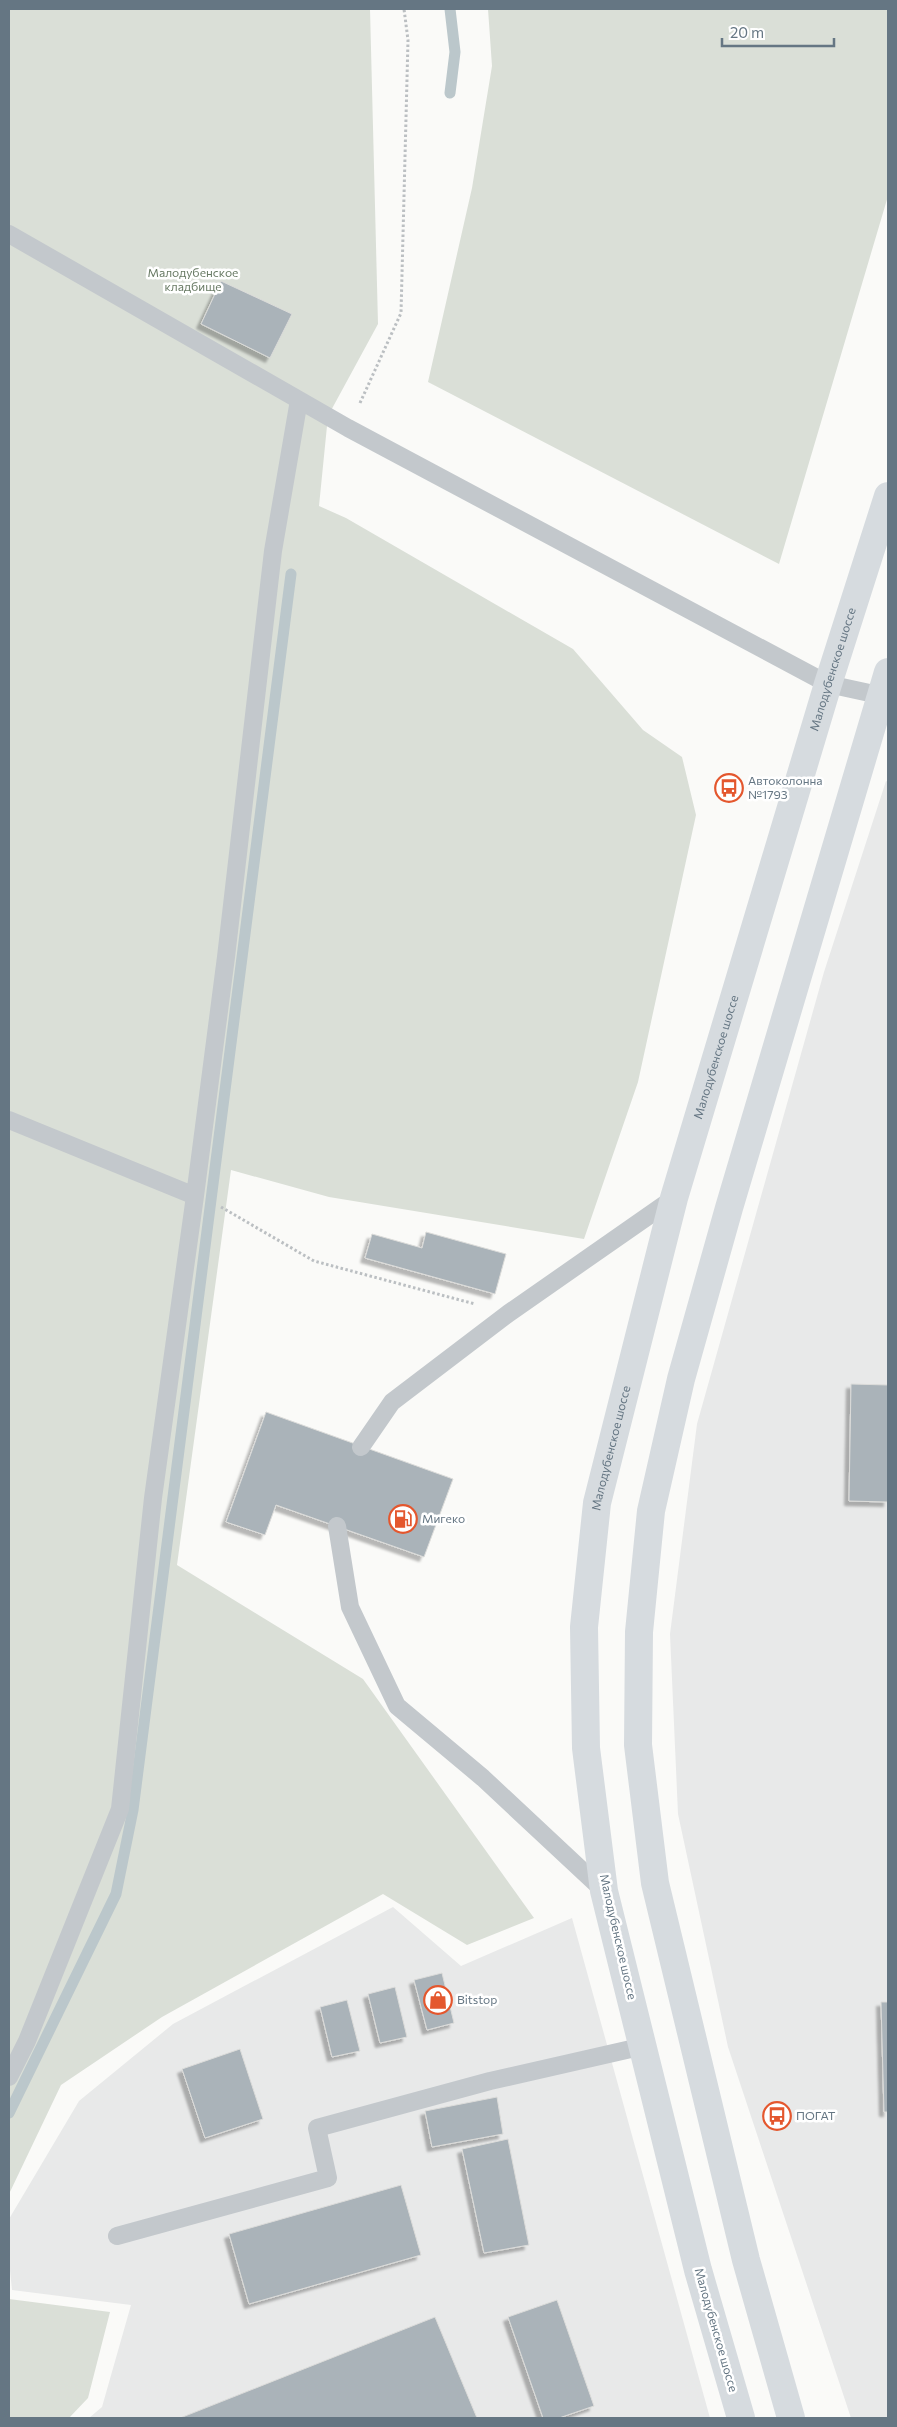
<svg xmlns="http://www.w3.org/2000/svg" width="897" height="2427" font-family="Commissioner,sans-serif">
<defs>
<filter id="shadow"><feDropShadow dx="-4.5" dy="4.5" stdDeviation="1" flood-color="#0004"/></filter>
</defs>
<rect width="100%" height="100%" fill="#fafaf8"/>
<path fill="#e8e9e9" d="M 886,781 L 888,782 L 888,2418 L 851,2418 L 728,2047 L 678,1814 L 670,1634 L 697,1424 L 824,972 Z
M 393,1907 L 461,1966 L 572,1918 L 710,2418 L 89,2418 L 102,2407 L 131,2305 L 12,2290 L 9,2261 L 9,2219 L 79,2101 L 173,2024 Z"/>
<path fill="#dadfd7" d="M 9,9 L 370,9 L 378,324 L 328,416 L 319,506 L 346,518 L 573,649 L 643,730 L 682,757 L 696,815 L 638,1082 L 584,1239 L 329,1197 L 231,1170 L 177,1565 L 363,1679 L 534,1918 L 467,1945 L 383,1894 L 162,2017 L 61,2085 L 9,2194 Z
M 488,9 L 888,9 L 888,196 L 779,564 L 428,382 L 472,188 L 492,66 Z
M 9,2299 L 110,2312 L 88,2398 L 69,2418 L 9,2418 Z"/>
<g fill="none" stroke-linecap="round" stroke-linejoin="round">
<path stroke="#bbc7cb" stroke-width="11" d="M 450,9 L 455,52 L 450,93
M 9,2113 L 116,1894 L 133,1810 L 291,574"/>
</g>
<path fill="#aab3b9" stroke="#dcdcda" filter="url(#shadow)" d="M 221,281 L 292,314 L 270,358 L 201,324 Z
M 426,1232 L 506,1254 L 495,1294 L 365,1258 L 372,1234 L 422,1248 Z
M 851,1384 L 888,1385 L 888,1502 L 849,1501 Z
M 266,1412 L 453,1479 L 424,1557 L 276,1505 L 265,1535 L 226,1522 Z
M 442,1973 L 454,2023 L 427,2030 L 414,1980 Z
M 395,1987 L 407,2037 L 380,2043 L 368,1994 Z
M 347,2000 L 360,2051 L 332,2057 L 320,2007 Z
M 881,2002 L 888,2002 L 888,2112 L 884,2112 Z
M 240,2049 L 263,2119 L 205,2138 L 182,2069 Z
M 497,2097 L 503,2134 L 432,2147 L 425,2111 Z
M 508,2139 L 529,2245 L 484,2253 L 462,2149 Z
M 401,2185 L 421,2255 L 249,2304 L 229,2234 Z
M 557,2300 L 594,2406 L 559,2418 L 543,2418 L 508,2317 Z
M 435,2317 L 477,2418 L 180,2418 Z"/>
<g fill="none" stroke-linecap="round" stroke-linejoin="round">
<path stroke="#bbbfc2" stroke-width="3" stroke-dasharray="2.5 2.5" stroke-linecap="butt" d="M 360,403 L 401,313 L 408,40 L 404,9
M 221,1207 L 314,1261 L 475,1304"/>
<path stroke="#c3c8cc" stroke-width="18" d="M 9,234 L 348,428 L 828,684 L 888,697
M 9,1120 L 195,1196
M 361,1447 L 392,1402 L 509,1313 L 674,1198
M 337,1526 L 350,1607 L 397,1706 L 483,1778 L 604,1891
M 9,2077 L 27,2041 L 120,1809 L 153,1498 L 195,1196 L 226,957 L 273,551 L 299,400
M 117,2236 L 328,2178 L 317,2128 L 490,2081 L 644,2046"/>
<g stroke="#d6dbdf" stroke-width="28">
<path id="s1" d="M 741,2418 L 698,2270 L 604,1891 L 586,1748 L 584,1627 L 597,1503 L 674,1198 L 828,684 L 888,496"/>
<path d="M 791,2418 L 746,2260 L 655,1883 L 638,1745 L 639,1632 L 651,1511 L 681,1379 L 729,1208 L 888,672"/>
</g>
</g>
<defs>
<symbol id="bus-ring" viewBox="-11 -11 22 22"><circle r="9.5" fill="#fff" stroke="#e4572e" stroke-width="1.5"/><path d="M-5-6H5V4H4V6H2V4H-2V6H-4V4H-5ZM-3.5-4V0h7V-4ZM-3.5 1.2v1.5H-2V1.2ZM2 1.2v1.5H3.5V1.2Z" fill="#e4572e"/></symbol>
<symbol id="fuel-ring" viewBox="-11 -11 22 22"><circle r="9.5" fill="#fff" stroke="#e4572e" stroke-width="1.5"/><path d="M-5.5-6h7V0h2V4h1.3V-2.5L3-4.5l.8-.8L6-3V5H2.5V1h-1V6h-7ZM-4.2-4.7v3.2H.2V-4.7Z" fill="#e4572e"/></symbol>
<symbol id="shop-ring" viewBox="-11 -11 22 22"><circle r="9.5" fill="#fff" stroke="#e4572e" stroke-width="1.5"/><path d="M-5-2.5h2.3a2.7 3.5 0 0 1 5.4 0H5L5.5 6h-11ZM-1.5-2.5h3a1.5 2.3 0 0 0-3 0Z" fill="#e4572e"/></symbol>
</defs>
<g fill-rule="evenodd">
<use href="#bus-ring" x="713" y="772" width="32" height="32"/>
<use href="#fuel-ring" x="387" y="1503" width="32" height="32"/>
<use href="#shop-ring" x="422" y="1984" width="32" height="32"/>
<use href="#bus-ring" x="761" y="2100" width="32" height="32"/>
</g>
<g text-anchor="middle" stroke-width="5" stroke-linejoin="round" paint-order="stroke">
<g font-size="12" fill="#687a64" stroke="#fff">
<text x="193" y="277">Малодубенское<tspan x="193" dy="14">кладбище</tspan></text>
</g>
<g font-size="12" fill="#657683" stroke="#fff">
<text dy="4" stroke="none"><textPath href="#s1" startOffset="1801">Малодубенское шоссе</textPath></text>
<text dy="4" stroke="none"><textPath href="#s1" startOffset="1396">Малодубенское шоссе</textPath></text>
<text dy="4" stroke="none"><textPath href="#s1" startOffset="991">Малодубенское шоссе</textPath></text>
<text transform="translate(618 1937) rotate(77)" y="4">Малодубенское шоссе</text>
<text transform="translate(716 2330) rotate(74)" y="4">Малодубенское шоссе</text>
</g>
<g font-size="12" fill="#657683" stroke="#fff" text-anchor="start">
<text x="748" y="785">Автоколонна<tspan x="748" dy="14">№1793</tspan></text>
<text x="422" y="1523">Мигеко</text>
<text x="457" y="2004">Bitstop</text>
<text x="796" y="2120">ПОГАТ</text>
</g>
</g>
<rect width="897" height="2427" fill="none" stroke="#657683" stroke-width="20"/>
<path d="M722 38v8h112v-8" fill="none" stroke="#657683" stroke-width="2.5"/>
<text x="730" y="38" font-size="15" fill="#657683" stroke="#ffffff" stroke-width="4" paint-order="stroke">20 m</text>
</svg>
